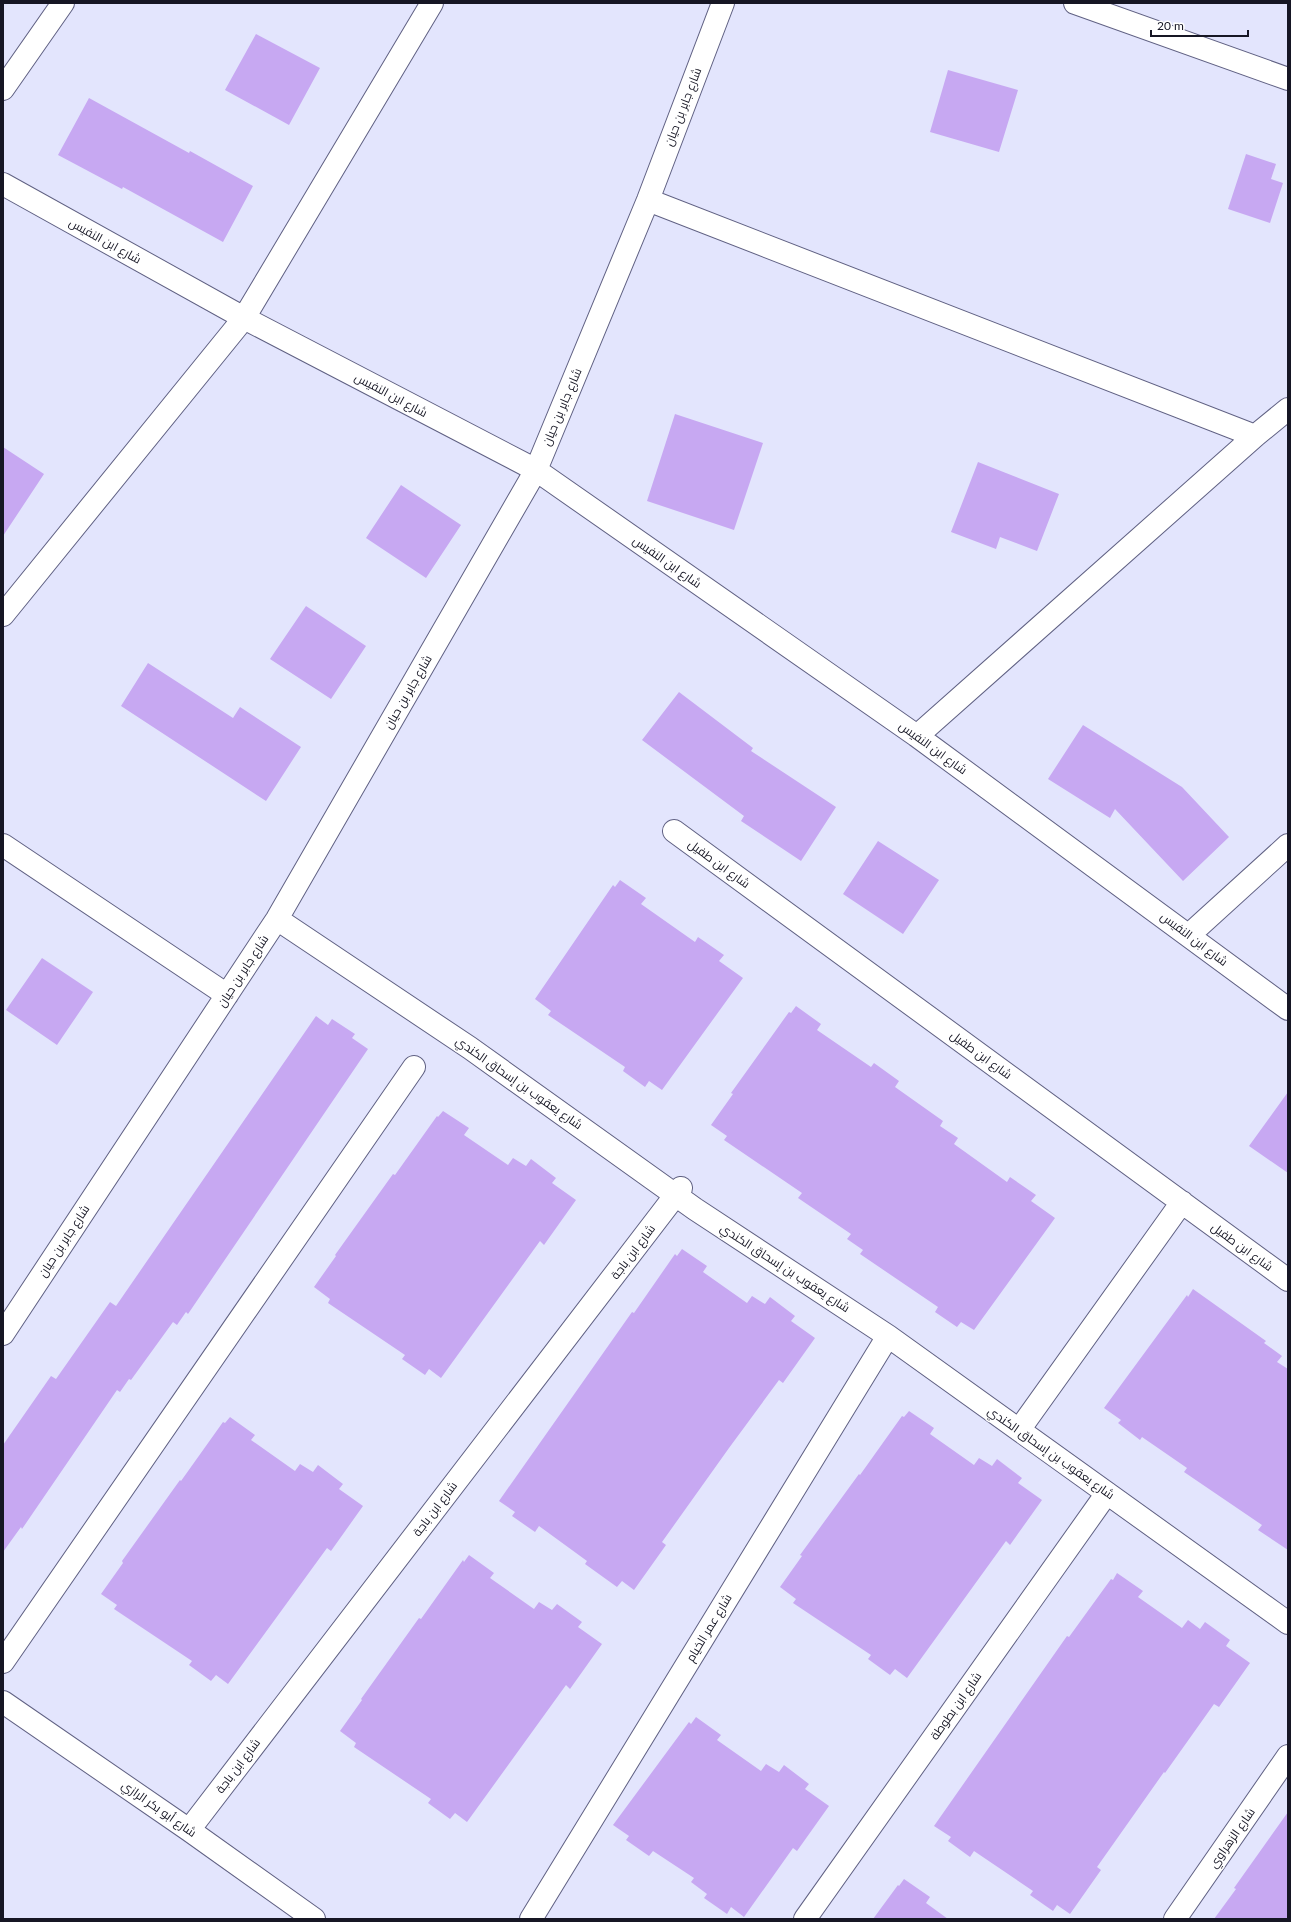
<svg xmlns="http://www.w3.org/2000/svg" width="1291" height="1922" font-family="Lato,Cairo,sans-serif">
<rect width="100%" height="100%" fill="#e3e5fd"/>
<path fill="#c7a8f2" d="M 256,34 L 320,68 L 289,125 L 225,90 Z
M 948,70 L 1018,90 L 999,152 L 930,132 Z
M 89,98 L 189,153 L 190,151 L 253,186 L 223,242 L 123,187 L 122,189 L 58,155 Z
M 1246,154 L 1276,164 L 1271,179 L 1283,183 L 1270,223 L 1228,209 Z
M 675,414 L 763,443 L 734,530 L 647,501 Z
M 3,447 L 44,474 L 3,536 Z
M 978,462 L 1059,494 L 1037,551 L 1000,537 L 996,549 L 951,532 Z
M 401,485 L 461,525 L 426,578 L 366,538 Z
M 306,606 L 366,646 L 331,699 L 270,659 Z
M 148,663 L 233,718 L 240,707 L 301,747 L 266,801 L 121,706 Z
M 679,692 L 753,748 L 751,751 L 836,807 L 801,861 L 741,821 L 744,816 L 642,740 Z
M 1083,725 L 1182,787 L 1229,837 L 1183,881 L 1115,809 L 1110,818 L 1048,779 Z
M 878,841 L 939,880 L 903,934 L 843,894 Z
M 620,880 L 646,898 L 641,904 L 695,942 L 698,937 L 724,955 L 719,961 L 743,978 L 662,1090 L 649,1081 L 645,1087 L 623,1071 L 625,1067 L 548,1015 L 551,1011 L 535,999 L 613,885 L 615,887 Z
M 42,958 L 93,992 L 57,1045 L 6,1010 Z
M 796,1006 L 821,1024 L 817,1030 L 871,1067 L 874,1063 L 899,1081 L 895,1087 L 943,1121 L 940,1126 L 958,1138 L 954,1144 L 1007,1182 L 1010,1177 L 1036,1195 L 1031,1201 L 1055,1218 L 974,1330 L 961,1322 L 957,1327 L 935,1312 L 938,1307 L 860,1254 L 863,1250 L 847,1239 L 851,1234 L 798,1198 L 802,1193 L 724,1140 L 727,1136 L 711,1125 L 733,1094 L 731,1093 L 789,1012 L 791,1013 Z
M 316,1016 L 328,1025 L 332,1019 L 355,1034 L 352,1038 L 368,1049 L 188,1314 L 186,1312 L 177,1325 L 173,1322 L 131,1380 L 129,1379 L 120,1392 L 117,1390 L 22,1529 L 21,1527 L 3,1552 L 3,1445 L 51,1376 L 56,1379 L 110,1302 L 116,1306 Z
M 1288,1092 L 1288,1173 L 1249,1146 Z
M 443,1111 L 469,1128 L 464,1135 L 508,1165 L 513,1158 L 526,1166 L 531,1159 L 556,1178 L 552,1183 L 576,1200 L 544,1245 L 540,1241 L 441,1378 L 429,1369 L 425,1375 L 402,1359 L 405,1355 L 328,1303 L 330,1299 L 314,1287 L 336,1256 L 335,1255 L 393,1174 L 395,1175 L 437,1116 L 438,1117 Z
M 682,1249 L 707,1266 L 703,1272 L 747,1303 L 752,1296 L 765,1304 L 770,1297 L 795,1316 L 791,1321 L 815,1338 L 783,1383 L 779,1380 L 729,1448 L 662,1542 L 666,1545 L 634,1590 L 622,1581 L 617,1587 L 585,1564 L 587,1561 L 539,1526 L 535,1532 L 512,1516 L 515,1512 L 499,1501 L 632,1312 L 634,1313 L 675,1254 L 677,1256 Z
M 1193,1289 L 1266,1341 L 1264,1343 L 1282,1356 L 1277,1362 L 1288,1369 L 1288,1550 L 1258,1530 L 1262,1525 L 1184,1472 L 1187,1468 L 1142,1437 L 1140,1440 L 1118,1423 L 1121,1420 L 1104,1408 L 1187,1295 L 1188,1297 Z
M 909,1411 L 934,1428 L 930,1434 L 974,1465 L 979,1458 L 992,1466 L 997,1459 L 1022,1478 L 1018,1483 L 1042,1500 L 1010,1545 L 1006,1541 L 907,1678 L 895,1669 L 890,1675 L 868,1659 L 871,1655 L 793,1603 L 796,1599 L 780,1587 L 802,1556 L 800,1555 L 859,1474 L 860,1475 L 902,1416 L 904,1417 Z
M 230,1417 L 255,1435 L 251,1440 L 295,1471 L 300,1464 L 313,1472 L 318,1465 L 343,1484 L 339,1489 L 363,1506 L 331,1551 L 327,1548 L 228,1684 L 216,1675 L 211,1681 L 189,1665 L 192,1661 L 114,1609 L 117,1605 L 101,1594 L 123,1563 L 122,1561 L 180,1480 L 181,1481 L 223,1422 L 225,1423 Z
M 469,1555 L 494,1573 L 490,1578 L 534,1609 L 539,1602 L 552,1610 L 557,1604 L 582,1622 L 578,1627 L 602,1644 L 570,1689 L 566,1685 L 467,1822 L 455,1813 L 450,1819 L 428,1803 L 431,1799 L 354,1747 L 356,1743 L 340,1731 L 362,1700 L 361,1699 L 419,1618 L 421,1619 L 463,1560 L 464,1562 Z
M 1117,1573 L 1143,1591 L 1138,1597 L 1182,1628 L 1188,1620 L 1200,1629 L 1205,1622 L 1230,1640 L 1226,1646 L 1250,1663 L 1219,1707 L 1214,1704 L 1165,1773 L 1164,1772 L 1097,1867 L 1101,1870 L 1070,1914 L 1057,1905 L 1053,1911 L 1030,1895 L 1033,1891 L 974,1851 L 970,1857 L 948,1841 L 951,1837 L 934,1826 L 1067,1636 L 1069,1637 L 1111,1579 L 1113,1580 Z
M 696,1717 L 721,1735 L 717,1740 L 761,1771 L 766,1764 L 779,1772 L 784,1765 L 809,1784 L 805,1789 L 829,1806 L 797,1851 L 793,1848 L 744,1917 L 731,1907 L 727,1914 L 704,1898 L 707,1894 L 691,1882 L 694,1878 L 653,1851 L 649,1856 L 626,1840 L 629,1836 L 613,1825 L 689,1722 L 691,1724 Z
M 1288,1812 L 1288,1919 L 1214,1919 L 1236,1889 L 1234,1888 Z
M 904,1879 L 930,1897 L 926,1903 L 948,1919 L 873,1919 L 898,1885 L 899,1886 Z"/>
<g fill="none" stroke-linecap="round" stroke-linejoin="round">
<defs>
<path id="street" d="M 1075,3 L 1288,79
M 3,89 L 63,3
M 3,184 L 244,318 L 536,470 L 917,736 L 1288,1009
M 648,200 L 1255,436
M 3,615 L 244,318 L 432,3
M 917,736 L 1255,436 L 1288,409
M 674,831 L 1288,1280
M 3,845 L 227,995
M 277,919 L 470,1048 L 695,1209 L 888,1336 L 1288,1623
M 1189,935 L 1288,845
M 3,1334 L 277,919 L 536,470 L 648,200 L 723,3
M 1019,1430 L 1182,1202
M 3,1662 L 414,1067
M 3,1702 L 189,1830 L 314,1919
M 189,1830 L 681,1188
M 531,1919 L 888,1336
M 805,1919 L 1107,1493
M 1175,1919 L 1288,1756"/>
</defs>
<use href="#street" stroke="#606183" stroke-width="24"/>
<use href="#street" stroke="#fff" stroke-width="22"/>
</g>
<g text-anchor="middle" stroke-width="3" stroke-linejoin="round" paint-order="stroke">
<g font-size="12" fill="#161624" stroke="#fff">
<text transform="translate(683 107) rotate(-69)" y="4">شارع جابر بن حيان</text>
<text transform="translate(105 241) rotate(29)" y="4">شارع ابن النفيس</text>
<text transform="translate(391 395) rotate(28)" y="4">شارع ابن النفيس</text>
<text transform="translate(562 407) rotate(-67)" y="4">شارع جابر بن حيان</text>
<text transform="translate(667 562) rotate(35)" y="4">شارع ابن النفيس</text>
<text transform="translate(408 692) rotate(-60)" y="4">شارع جابر بن حيان</text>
<text transform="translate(933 748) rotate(36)" y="4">شارع ابن النفيس</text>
<text transform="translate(719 864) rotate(36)" y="4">شارع ابن طفيل</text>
<text transform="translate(1194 939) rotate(37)" y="4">شارع ابن النفيس</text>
<text transform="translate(243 971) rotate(-57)" y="4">شارع جابر بن حيان</text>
<text transform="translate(981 1055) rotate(36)" y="4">شارع ابن طفيل</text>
<text transform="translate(519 1083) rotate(35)" y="4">شارع يعقوب بن إسحاق الكندي</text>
<text transform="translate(64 1241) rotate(-57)" y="4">شارع جابر بن حيان</text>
<text transform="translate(1242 1247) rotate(36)" y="4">شارع ابن طفيل</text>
<text transform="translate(633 1252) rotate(-53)" y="4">شارع ابن باجة</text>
<text transform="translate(785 1268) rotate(33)" y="4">شارع يعقوب بن إسحاق الكندي</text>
<text transform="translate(1051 1453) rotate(35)" y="4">شارع يعقوب بن إسحاق الكندي</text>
<text transform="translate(435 1509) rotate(-53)" y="4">شارع ابن باجة</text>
<text transform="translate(709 1628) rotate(-59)" y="4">شارع عمر الخيام</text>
<text transform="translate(956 1706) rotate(-55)" y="4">شارع ابن بطوطة</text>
<text transform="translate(238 1766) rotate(-53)" y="4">شارع ابن باجة</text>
<text transform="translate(159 1809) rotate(35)" y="4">شارع أبو بكر الرازي</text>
<text transform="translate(1232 1838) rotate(-55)" y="4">شارع الزهراوي</text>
</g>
</g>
<rect width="1291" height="1922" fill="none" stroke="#161624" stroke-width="8"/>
<path d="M1151 30v6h97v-6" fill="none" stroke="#161624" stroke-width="2"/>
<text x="1157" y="30" font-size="12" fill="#161624" stroke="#ffffff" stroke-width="3" paint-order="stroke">20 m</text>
</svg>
